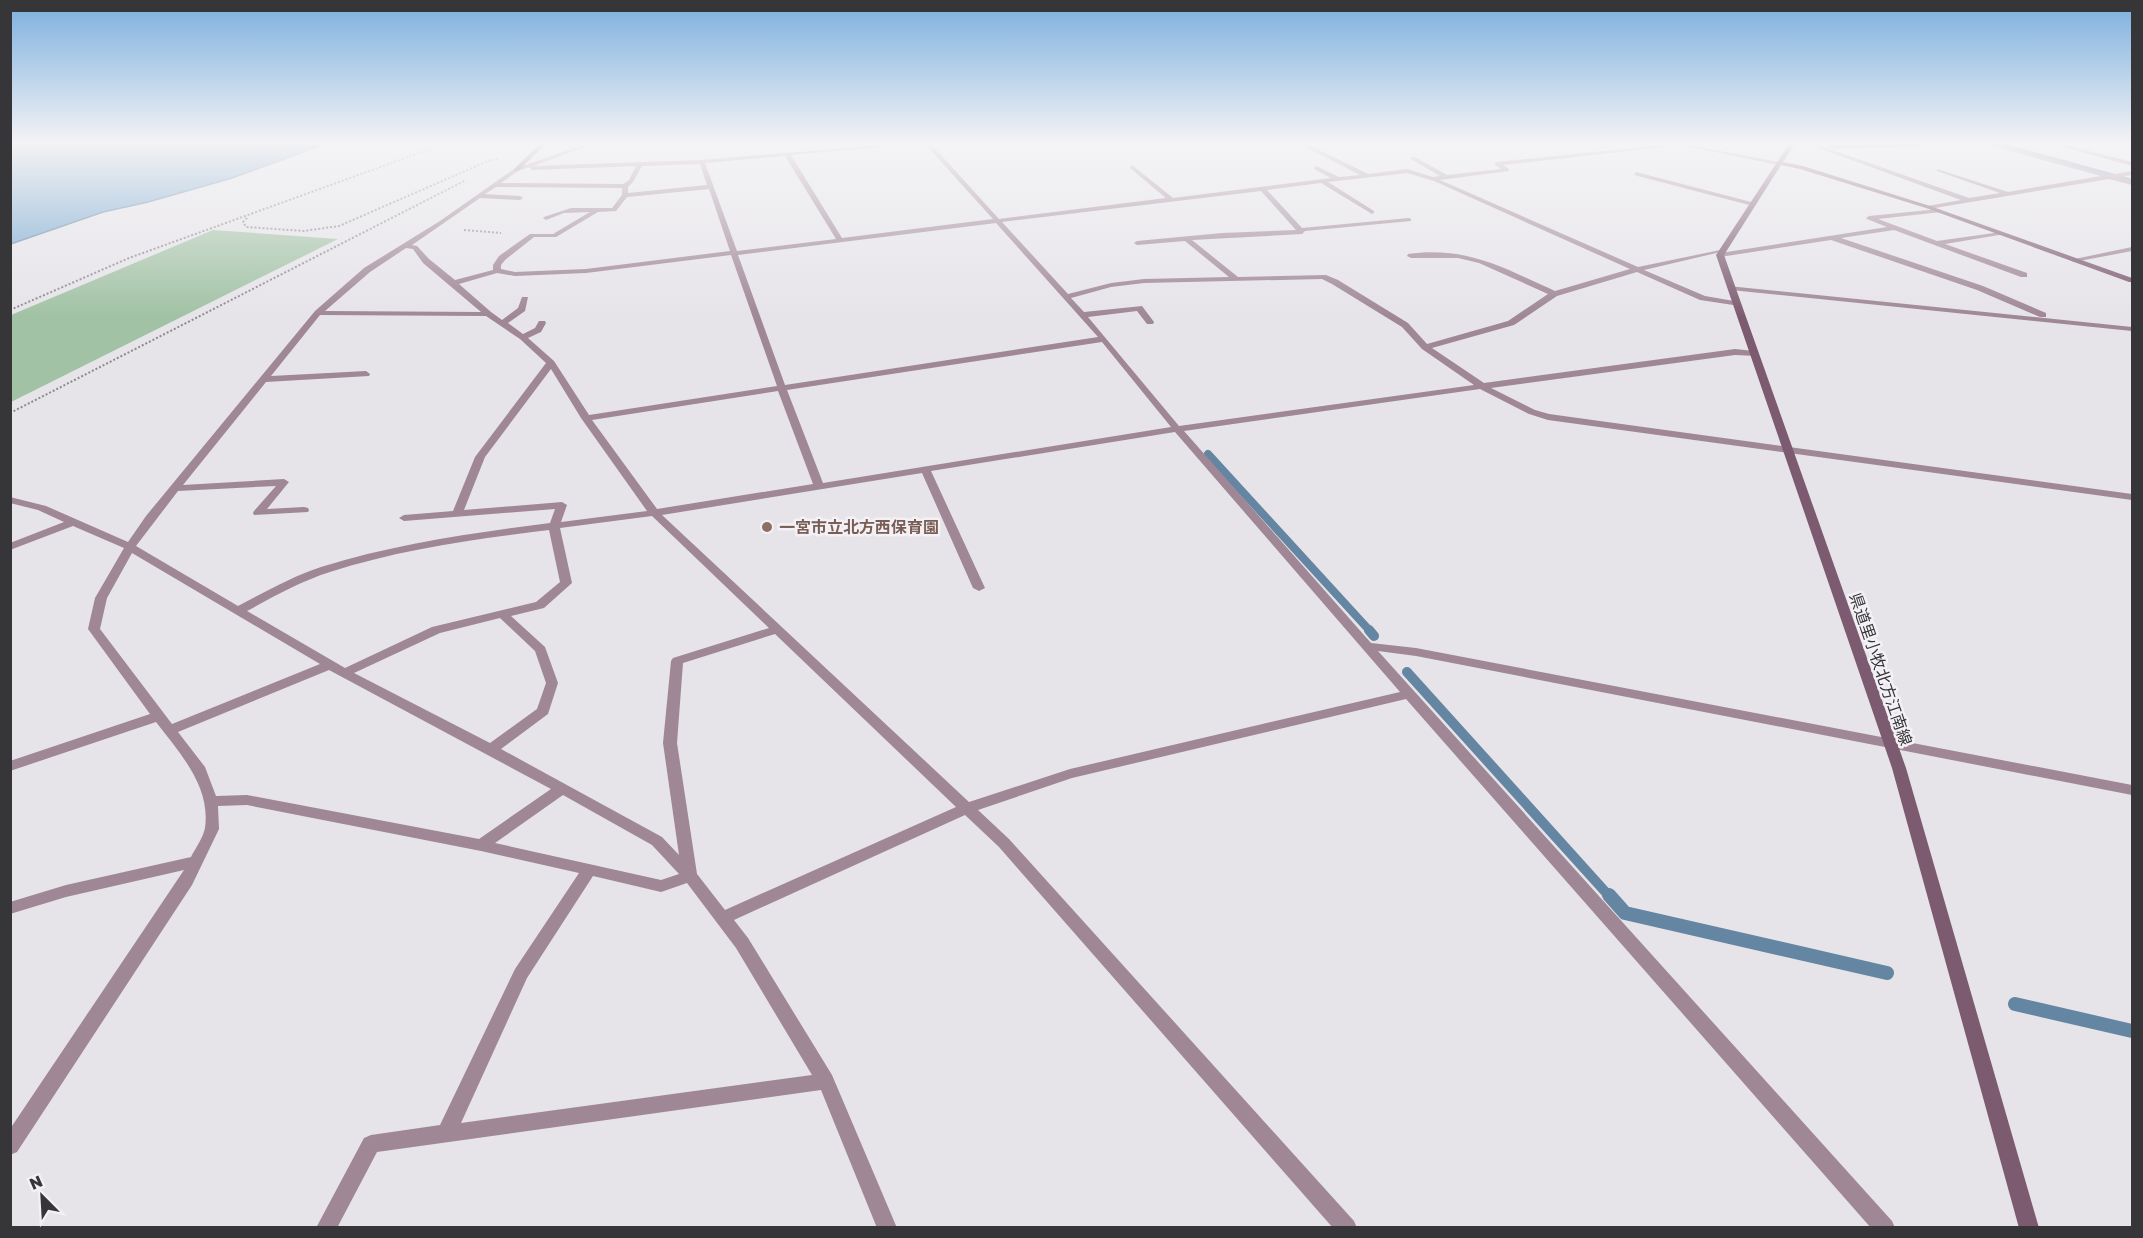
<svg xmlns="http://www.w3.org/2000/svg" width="2143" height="1238" font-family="'Golos Text','Noto Sans JP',sans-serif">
<rect width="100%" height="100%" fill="#e6e4e9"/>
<path fill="#a1c2a4" d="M 213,230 L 338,239 L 11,402 L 11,315 Z"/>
<path fill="#78a8d0" stroke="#6486a2" stroke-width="1.5" d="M 10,144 L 325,144 L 232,178 L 148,202 L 103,212 L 11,244 Z"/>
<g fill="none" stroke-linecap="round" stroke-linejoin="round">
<path stroke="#6486a2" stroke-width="4.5" d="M 1997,144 L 2132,181"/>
<path stroke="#6486a2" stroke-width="8" d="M 1208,454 L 1370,631"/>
<path stroke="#6486a2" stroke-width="10" d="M 1369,630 L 1374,636
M 1407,672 L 1610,897"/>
<path stroke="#6486a2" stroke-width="14" d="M 1609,895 L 1625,913 L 1887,973
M 2015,1004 L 2132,1031"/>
<path stroke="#8c8a8e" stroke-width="2" stroke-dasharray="2 2" stroke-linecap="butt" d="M 247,218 L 243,222 L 246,227 L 304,231 L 339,226 L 488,161 L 498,159
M 464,230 L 501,233
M 10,310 L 129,258 L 444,144
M 10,413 L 466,180"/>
<path fill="#9f8796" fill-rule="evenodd" d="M 586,144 L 593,144 L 533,166 L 702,160 L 894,144 L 891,146 L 791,155 L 842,238 L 993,219 L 925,144 L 931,144 L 999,219 L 1166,198 L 1130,168 L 1132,165 L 1173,198 L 1331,178 L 1314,169 L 1316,166 L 1339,177 L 1360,175 L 1300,144 L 1307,144 L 1368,174 L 1407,169 L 1433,177 L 1440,176 L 1411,159 L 1411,157 L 1415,157 L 1447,175 L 1501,169 L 1494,164 L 1497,162 L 1674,144 L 1671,146 L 1503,165 L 1509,169 L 1509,171 L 1440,180 L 1638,267 L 1725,249 L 1725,251 L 1644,270 L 1705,296 L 1740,302 L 1740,306 L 1700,300 L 1637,272 L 1557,296 L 1514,325 L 1432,348 L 1484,383 L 1735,349 L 1754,351 L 1757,352 L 1757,356 L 1735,355 L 1491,388 L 1535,410 L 1549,414 L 2132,494 L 2132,500 L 1548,420 L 1529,414 L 1480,389 L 1184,431 L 1371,643 L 1416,648 L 2132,785 L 2132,795 L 1416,656 L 1378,651 L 1892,1221 L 1895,1228 L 1871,1228 L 1406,699 L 1072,778 L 978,810 L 1009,839 L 1354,1221 L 1357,1228 L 1333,1228 L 999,847 L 965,815 L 734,920 L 748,938 L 832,1075 L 897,1228 L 877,1228 L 821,1090 L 377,1152 L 337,1228 L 316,1228 L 364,1138 L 371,1135 L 440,1125 L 515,969 L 579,873 L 481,851 L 247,805 L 218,806 L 219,829 L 192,885 L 17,1152 L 10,1155 L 10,1129 L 184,870 L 66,897 L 10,914 L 10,902 L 66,885 L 191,857 C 195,849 203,838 205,828 C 211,786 179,752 156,722 L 10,771 L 10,761 L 150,714 L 88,629 L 95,598 L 124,548 L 73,526 L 10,550 L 10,543 L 64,522 L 38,510 L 10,503 L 10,497 L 46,506 L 128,542 L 146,516 L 315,311 L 364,268 L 440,221 L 514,169 ZM 785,156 L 836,239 L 737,251 L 705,163 ZM 700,164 L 707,185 L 628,193 L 628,187 L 633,182 L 642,166 ZM 636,166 L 629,180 L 623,184 L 501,183 L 518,171 L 530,167 L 532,170 ZM 1407,173 L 1434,181 L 1630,269 L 1555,291 C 1504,268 1467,246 1408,254 L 1407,256 L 1411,258 L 1458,258 L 1479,263 L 1548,294 L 1508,321 L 1427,344 L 1408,323 L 1338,280 L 1326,275 L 1238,277 L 1192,240 L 1302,234 L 1305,231 L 1411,221 L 1411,219 L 1409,218 L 1302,228 L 1267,190 L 1321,183 L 1372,214 L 1374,213 L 1374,211 L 1328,182 ZM 496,187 L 622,188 L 622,195 L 612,208 L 571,208 L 544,217 L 543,218 L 546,220 L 564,213 L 590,212 L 553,234 L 530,234 L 499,256 L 493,265 L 493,270 L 455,280 L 429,259 L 417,246 L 412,245 L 480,198 L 520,200 L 523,198 L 520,196 L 485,194 ZM 709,189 L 730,251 L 586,269 L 515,272 L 501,269 L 501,265 L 505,260 L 534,237 L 556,237 L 598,212 L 616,211 L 627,197 ZM 1261,191 L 1296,230 L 1222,233 L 1137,241 L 1134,243 L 1137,245 L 1185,241 L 1229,277 L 1144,279 L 1111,283 L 1068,294 L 1002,222 ZM 996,223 L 1098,337 L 785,385 L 738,255 ZM 406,248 L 413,249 L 423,263 L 481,312 L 325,311 L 370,272 ZM 731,255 L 777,386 L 589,415 L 554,361 L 528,338 L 541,332 L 546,323 L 545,321 L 539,321 L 535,328 L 523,334 L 508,323 L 525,311 L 528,297 L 522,297 L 518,308 L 502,320 L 491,312 L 459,284 L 497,273 L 515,276 L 586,273 ZM 1322,279 L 1332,284 L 1402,327 L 1422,349 L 1474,385 L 1179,426 L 1088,317 L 1137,311 L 1147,324 L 1153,324 L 1154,322 L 1142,306 L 1084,312 L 1071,298 L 1111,287 L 1144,283 ZM 320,315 L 486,316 L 520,339 L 546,363 L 475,457 L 453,511 L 404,515 L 399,518 L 404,521 L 555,509 L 550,523 C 473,533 395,544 321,567 C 293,576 265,592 238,606 L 136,546 L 178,491 L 276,486 L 254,511 L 253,513 L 254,515 L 308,512 L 309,510 L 308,508 L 304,507 L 267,509 L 289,482 L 284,479 L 183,485 L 266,382 L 369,376 L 370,374 L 366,371 L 271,376 ZM 1102,342 L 1171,427 L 823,483 L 787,390 ZM 551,369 L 581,418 L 647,511 L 561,522 L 567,505 L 562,502 L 464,510 L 485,457 ZM 778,391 L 813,484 L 657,509 L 592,420 ZM 1175,432 L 1400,692 L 1070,769 L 969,802 L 662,515 L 922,473 L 973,588 L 979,591 L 985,588 L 931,471 ZM 652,516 L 769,628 L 673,658 L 671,661 L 663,743 L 679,855 L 662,837 L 501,749 L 548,714 L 558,683 L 545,647 L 511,616 L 544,608 L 572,583 L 560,528 ZM 549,530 L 560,582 L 536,602 L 432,627 L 345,668 L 247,611 C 273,597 301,581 330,572 C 401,549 476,539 549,530 ZM 132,553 L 320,664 L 172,724 L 100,629 L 107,598 ZM 500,618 L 535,651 L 546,683 L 537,709 L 490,743 L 354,673 L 440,633 ZM 775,634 L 956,807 L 725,910 L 697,874 L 677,743 L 683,663 ZM 329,670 L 551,789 L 479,839 L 247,795 L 216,796 L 205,767 L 178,732 ZM 563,795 L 652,845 L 679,874 L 661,880 L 495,843 ZM 593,876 L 661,892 L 687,883 L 736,948 L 812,1075 L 461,1123 L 527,978 Z
M 1675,144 L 1685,144 L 1782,163 L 1779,165 Z
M 1808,144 L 1815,144 L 1969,198 L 2000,193 L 1937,171 L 1937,169 L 2008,192 L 2101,176 L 1985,144 L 1993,144 L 2109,175 L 2132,171 L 2132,175 L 2118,177 L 2132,181 L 2132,185 L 2109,179 L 1929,209 L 1927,208 L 1927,206 L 1961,200 Z
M 1890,144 L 1939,144 L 1936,146 L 1831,149 L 1828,147 L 1831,145 Z
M 2053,144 L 2061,144 L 2132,162 L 2132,166 Z
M 1636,172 L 1755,203 L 1756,204 L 1753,206 L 1634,175 Z
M 1939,209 L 1941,210 L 1941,212 L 1878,219 L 1937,241 L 2001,232 L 2001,234 L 1999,235 L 1945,244 L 2027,273 L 2027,277 L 2021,277 L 1894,230 L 1841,238 L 1983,286 L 2046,313 L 2046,317 L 2040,317 L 1977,290 L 1831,240 L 1720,257 L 1716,255 L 1720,253 L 1887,227 L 1867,219 L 1866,218 L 1869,216 Z
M 2132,247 L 2132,251 L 2074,262 L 2070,260 Z
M 1728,286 L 2132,327 L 2132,331 L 1731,290 L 1728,290 Z"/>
<path fill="#7c5b70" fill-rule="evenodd" d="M 540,144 L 546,144 L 518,171 L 514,171 L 514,169 Z
M 1789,144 L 1795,144 L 1783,162 L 1803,166 L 1930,206 L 2132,278 L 2132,282 L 2129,282 L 1926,208 L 1800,169 L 1781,165 L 1724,255 L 1906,768 L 2039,1228 L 2019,1228 L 1892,768 L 1716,255 Z"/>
</g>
<linearGradient id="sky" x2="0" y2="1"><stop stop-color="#7bafde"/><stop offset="0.45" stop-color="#f4f3f5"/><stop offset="1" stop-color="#f4f3f5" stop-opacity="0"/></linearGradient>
<rect width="2143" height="317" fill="url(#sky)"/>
<circle fill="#8d6e63" stroke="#f3f1f6" stroke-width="2" cx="767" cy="527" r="6"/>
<g text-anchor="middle" stroke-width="5" stroke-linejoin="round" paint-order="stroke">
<g font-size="16" font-weight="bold" fill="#785e54" stroke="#f3f1f6" text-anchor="start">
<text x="779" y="533">一宮市立北方西保育園</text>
</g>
<g font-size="16" fill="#363537" stroke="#f3f1f6">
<text transform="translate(1881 669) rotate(71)" y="6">県道里小牧北方江南線</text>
</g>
</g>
<rect width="2143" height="1238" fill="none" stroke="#363537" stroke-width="24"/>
<g transform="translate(42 1196) rotate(336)" stroke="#f3f1f6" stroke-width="4.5" paint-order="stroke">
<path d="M0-4.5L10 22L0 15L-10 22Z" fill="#363537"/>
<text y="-9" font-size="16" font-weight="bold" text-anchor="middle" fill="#363537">N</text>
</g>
</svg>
